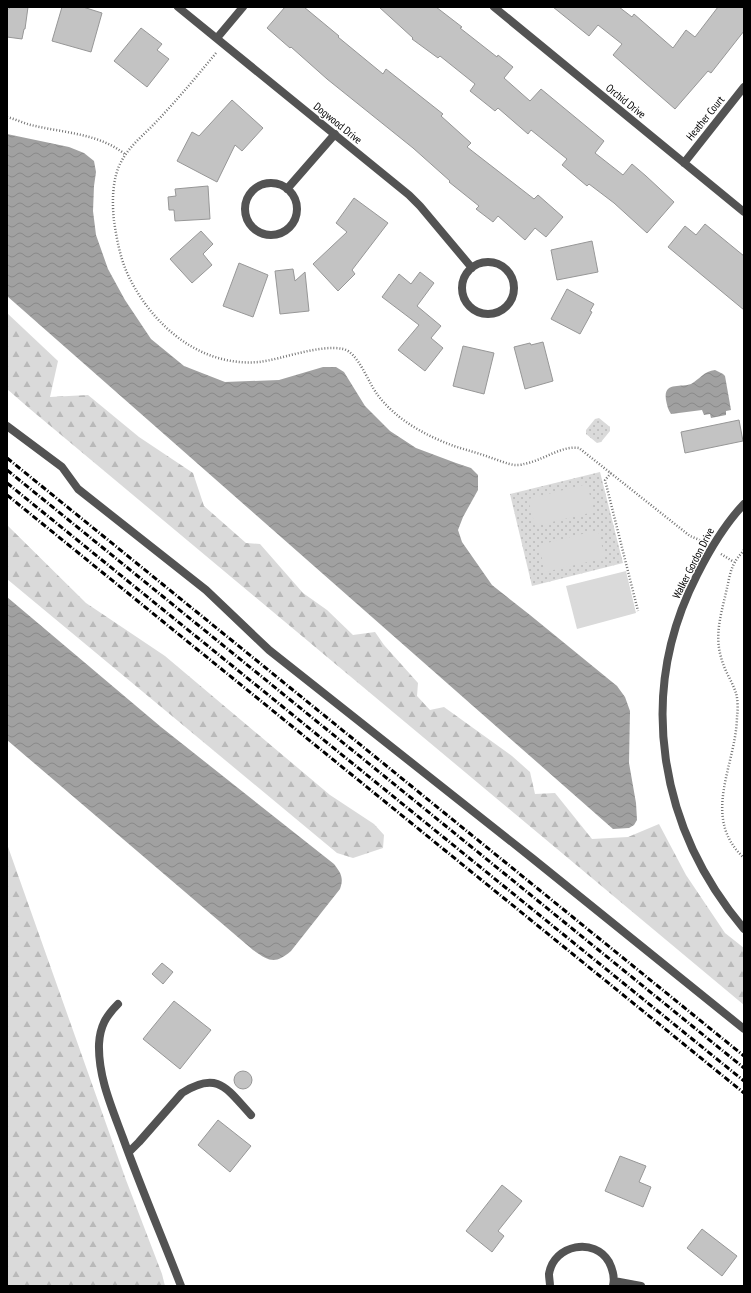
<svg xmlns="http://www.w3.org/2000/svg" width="751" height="1293" font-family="'PT Sans Narrow',sans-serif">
<defs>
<pattern id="green-dots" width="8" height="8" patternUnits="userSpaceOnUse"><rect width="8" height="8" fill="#dadada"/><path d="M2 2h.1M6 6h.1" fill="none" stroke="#b9b9b9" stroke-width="1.8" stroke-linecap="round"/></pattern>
<pattern id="forest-firs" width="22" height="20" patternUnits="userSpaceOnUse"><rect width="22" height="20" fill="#dadada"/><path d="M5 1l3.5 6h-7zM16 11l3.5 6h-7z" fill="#b9b9b9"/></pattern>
<pattern id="water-waves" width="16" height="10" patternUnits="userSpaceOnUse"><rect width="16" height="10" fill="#a1a1a1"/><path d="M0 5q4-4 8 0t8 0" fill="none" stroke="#898989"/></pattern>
</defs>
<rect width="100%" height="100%" fill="#fff"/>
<path fill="url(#green-dots)" d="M 599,418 L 610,427 L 610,431 L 601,442 L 597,443 L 586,434 L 586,430 L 595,419 Z
M 600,472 L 623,563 L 532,586 L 510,494 Z"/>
<path fill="url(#forest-firs)" d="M 7,313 L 58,361 L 50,397 L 88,395 L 139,437 L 193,473 L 204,506 L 246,543 L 260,544 L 303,593 L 327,610 L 353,635 L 375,632 L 384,645 L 418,683 L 417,696 L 430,710 L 444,707 L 512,756 L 530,772 L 535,794 L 555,793 L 592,839 L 628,837 L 659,824 L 686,875 L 725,933 L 744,948 L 744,1005 L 30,409 L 7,389 Z
M 7,525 L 86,603 L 165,656 L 330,795 L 374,824 L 384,835 L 383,848 L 353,858 L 337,853 L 7,579 Z
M 7,844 L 126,1180 L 162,1274 L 165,1286 L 7,1286 Z"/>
<path fill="#dadada" d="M 587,484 L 594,512 L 535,526 L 528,499 Z
M 598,530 L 605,558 L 545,572 L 539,545 Z
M 626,571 L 636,613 L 577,629 L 566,586 Z"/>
<path fill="url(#water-waves)" d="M 7,134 L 69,147 L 84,153 L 94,161 L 96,172 L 94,186 L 93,211 L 96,235 L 108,269 L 125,300 L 151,339 L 184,366 L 225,382 L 279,380 L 323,367 L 336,367 L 344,372 L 365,406 L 390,431 L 416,448 L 456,463 L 471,468 L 478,475 L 478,490 L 463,517 L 458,530 L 462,542 L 492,585 L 530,615 L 617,686 L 625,697 L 630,711 L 629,763 L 636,803 L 637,820 L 634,825 L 629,828 L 613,829 L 7,296 Z
M 715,370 L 723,374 L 725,376 L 731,410 L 726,411 L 726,415 L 711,418 L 710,414 L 704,415 L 702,410 L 671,414 C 668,410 667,405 666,400 C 663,381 681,388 691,384 C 700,379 704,371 715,370 Z
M 7,597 L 161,727 L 334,864 C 341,873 344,878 340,889 L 291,951 C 275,965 269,961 253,950 L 7,740 Z"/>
<path fill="#c3c3c3" stroke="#979797" d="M 10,7 L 28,7 L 25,29 L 24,29 L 22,39 L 7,37 L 7,9 L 9,9 Z
M 62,7 L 83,7 L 102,13 L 91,52 L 52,41 Z
M 285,7 L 304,7 L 339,36 L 338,37 L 383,74 L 386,69 L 443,114 L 441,116 L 471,143 L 467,147 L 534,199 L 538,195 L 563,217 L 546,237 L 535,228 L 525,240 L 498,216 L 493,222 L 476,209 L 479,206 L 449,182 L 450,181 L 413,148 L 327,79 L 291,47 L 290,48 L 267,28 Z
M 379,7 L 436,7 L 462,27 L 460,28 L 497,57 L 498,55 L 513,67 L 504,78 L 530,101 L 541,89 L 604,141 L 595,153 L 623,175 L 632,164 L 646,176 L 674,202 L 647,233 L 614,203 L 589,184 L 587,186 L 562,165 L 567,159 L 531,130 L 528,134 L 498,108 L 495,111 L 470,91 L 475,84 L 440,56 L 438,58 L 412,39 L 413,38 Z
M 553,7 L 619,7 L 632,17 L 634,14 L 673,48 L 686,30 L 695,37 L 718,7 L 744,7 L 744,31 L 711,73 L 708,71 L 675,109 L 613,55 L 622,44 L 598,25 L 589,36 Z
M 141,28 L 162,44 L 157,50 L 169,59 L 147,87 L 114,61 Z
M 232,100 L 263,128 L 242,151 L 235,145 L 217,182 L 177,161 L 192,132 L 199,136 Z
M 208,186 L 210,219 L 175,221 L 174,210 L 169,210 L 168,197 L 176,196 L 175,189 Z
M 354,198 L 388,223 L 352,270 L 355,274 L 338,291 L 313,264 L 347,232 L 336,223 Z
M 705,224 L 744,256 L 744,310 L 668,247 L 685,226 L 696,235 Z
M 201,231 L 213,244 L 203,254 L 212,265 L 192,283 L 170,259 Z
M 592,241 L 598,272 L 557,280 L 551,250 Z
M 239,263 L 268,275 L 253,317 L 223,306 Z
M 293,269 L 295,281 L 305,272 L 309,311 L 280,314 L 275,271 Z
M 420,272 L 434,283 L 417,306 L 441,326 L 431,338 L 443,348 L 425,371 L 398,350 L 419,325 L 382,297 L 399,274 L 411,284 Z
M 567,289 L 594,304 L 590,311 L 592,312 L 580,334 L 551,319 Z
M 543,342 L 553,381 L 525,389 L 514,347 L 530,343 L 531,345 Z
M 463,346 L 494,353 L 484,394 L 453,386 Z
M 739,420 L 743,441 L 685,453 L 681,432 Z
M 162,963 L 173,972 L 163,984 L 152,974 Z
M 174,1001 L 211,1030 L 180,1069 L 143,1039 Z
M234 1080a9 9 0 1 1 18 0a9 9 0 1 1-18 0Z
M 218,1120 L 251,1146 L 230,1172 L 198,1145 Z
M 620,1156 L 646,1166 L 639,1182 L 651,1187 L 643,1207 L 605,1191 Z
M 502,1185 L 522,1201 L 498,1231 L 504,1236 L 492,1252 L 466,1231 Z
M 702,1229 L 737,1256 L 722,1276 L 687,1248 Z"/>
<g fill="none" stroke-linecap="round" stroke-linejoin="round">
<path stroke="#757575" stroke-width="2.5" stroke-dasharray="1 2" stroke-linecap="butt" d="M 216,53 C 197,76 178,99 157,121 C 145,134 129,146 121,162 C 112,179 112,202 114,221 C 117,241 121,262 130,279 C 155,328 202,367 259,362 C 283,359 320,344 343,349 C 358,352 368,382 377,394 C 395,419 426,436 454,446 C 466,450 478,453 489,457 C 498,460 507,464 515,465 C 518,465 522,465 524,464 C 542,461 562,445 579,448 L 690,536 L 702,541
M 7,117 C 15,119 23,123 31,125 C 63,133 99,133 126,155
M 611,473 L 605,480 L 638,611
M 744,550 C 741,554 737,558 735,562 C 730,570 729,580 727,588 C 722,611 714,634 721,657 C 724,670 732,681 736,693 C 738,700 738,710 737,717 C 736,766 700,817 744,858
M 721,554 L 734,562"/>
<path stroke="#535353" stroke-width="8" d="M 7,426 L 62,467 L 78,489 L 206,590 L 269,650 L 532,858 L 744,1029
M 118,1004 C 106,1016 100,1026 99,1044 C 98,1077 112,1108 123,1138 C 141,1188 162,1237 181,1286
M 129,1152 L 139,1142 L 182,1093 C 218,1070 227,1089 251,1115"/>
<path stroke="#535353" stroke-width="8" d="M 178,7 L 409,195 L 420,206 L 472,268
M 494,7 L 744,212
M 217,38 L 243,7
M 684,163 L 744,87
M245 209a26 26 0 1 1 52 0a26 26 0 1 1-52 0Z
M 287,189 L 335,134
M462 288a26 26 0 1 1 52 0a26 26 0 1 1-52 0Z
M 744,504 C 724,525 710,549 697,575 C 636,694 659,828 744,929
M 614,1281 L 641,1286
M 550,1286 C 550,1282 549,1278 549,1274 C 554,1244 595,1237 609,1262 C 613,1270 615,1278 613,1286"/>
<path stroke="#000" stroke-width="3" stroke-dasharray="6 2 1 2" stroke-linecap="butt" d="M 7,458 L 744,1056
M 7,470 L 744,1068
M 7,483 L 744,1081
M 7,495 L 744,1093"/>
</g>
<g text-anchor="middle" stroke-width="3" stroke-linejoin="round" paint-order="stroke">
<g font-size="11" fill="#000" stroke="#fff">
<text transform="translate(626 101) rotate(39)" y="4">Orchid Drive</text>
<text transform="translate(705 118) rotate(-51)" y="4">Heather Court</text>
<text transform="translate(338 123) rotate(39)" y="4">Dogwood Drive</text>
<text transform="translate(693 563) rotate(-63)" y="4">Walker Gordon Drive</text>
</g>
</g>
<rect width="751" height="1293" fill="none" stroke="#000000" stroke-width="16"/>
</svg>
